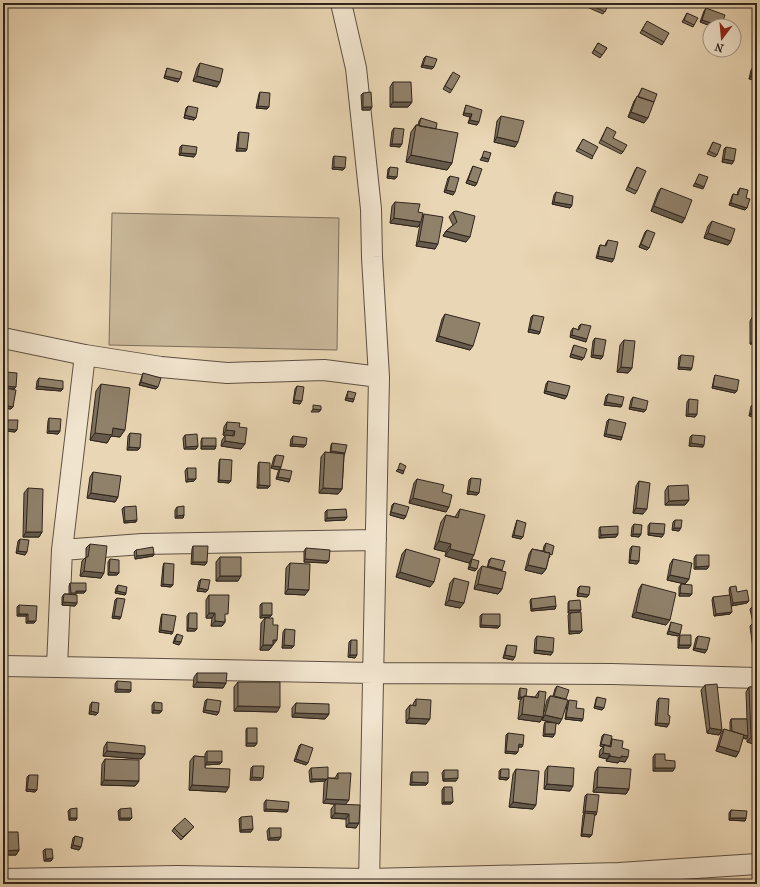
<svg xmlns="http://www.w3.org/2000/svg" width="760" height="887" font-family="'IM FELL French Canon',serif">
<rect width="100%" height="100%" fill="#e9d6b4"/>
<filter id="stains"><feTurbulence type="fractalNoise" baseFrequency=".005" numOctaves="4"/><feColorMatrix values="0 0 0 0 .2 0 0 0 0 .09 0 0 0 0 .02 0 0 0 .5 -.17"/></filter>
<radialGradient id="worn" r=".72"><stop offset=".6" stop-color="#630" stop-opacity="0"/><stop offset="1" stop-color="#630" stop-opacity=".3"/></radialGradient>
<path fill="#c9b89a" stroke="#7c6e5b" d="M 112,213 L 339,218 L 337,350 L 109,345 Z"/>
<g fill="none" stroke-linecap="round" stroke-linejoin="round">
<defs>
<path id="minor" d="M 341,3 L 356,68 L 371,209 L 372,257 L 379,377 L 369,884
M 3,338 L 85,355 L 161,367 L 227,373 L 324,370 L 379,377
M 62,550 L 142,544 L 376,540
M 3,666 L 373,673 L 612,674 L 757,678
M 57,667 L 62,550 L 85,355
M 3,879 L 177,876 L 369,879 L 619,873 L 757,864"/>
</defs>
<use href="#minor" stroke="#5e5042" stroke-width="22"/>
<use href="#minor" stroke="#f1e4ce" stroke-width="20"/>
</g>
<path fill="#7c6f5c" stroke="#2f241c" d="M 589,3 L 609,3 L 603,14 L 587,7 Z
M 706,8 L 721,26 L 711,26 L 700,22 L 704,11 Z
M 687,13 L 694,25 L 693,27 L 682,22 Z
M 646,23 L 664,42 L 662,45 L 640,33 Z
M 598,43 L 607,48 L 600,58 L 592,53 Z
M 426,56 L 434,67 L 432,69 L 421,67 L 424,58 Z
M 200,63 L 217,87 L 193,81 L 197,68 Z
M 753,67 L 757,69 L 749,79 L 751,70 Z
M 167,68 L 178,82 L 164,78 L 166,71 Z
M 451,75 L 452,90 L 450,93 L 443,89 Z
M 393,82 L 412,102 L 408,107 L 390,107 L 390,87 Z
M 642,88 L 644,123 L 628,117 L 634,101 L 638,96 Z
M 260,92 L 269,107 L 267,109 L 256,108 L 259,94 Z
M 363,93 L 372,107 L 370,110 L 362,110 L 361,95 Z
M 466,105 L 477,125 L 468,123 L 470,117 L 463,115 L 465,108 Z
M 188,106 L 194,120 L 184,118 L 186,108 Z
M 501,116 L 515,147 L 494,142 L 497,121 Z
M 421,118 L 436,129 L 452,163 L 447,170 L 406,162 L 411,132 L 416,125 L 418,125 L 419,121 Z
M 607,127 L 613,138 L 623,152 L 621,154 L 599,143 Z
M 394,128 L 400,147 L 390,146 L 392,131 Z
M 239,132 L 246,151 L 236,151 L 238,134 Z
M 583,139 L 593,156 L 592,159 L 576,151 Z
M 713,142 L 717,155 L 715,157 L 707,154 Z
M 182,145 L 194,157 L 179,155 L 180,147 Z
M 726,147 L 732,164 L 722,162 L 724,149 Z
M 334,156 L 345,168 L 343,170 L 332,169 L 333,158 Z
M 473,166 L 477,183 L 475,186 L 466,183 L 472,168 Z
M 390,167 L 397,177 L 395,179 L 387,178 L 388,169 Z
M 637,167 L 637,191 L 635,194 L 626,190 L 635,170 Z
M 450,176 L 453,195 L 444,192 L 448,178 Z
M 661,188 L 685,218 L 682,223 L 651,211 L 658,192 Z
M 740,188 L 746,198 L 747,208 L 745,210 L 729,205 L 732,196 L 733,194 L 737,195 L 738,191 Z
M 556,192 L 572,205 L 570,208 L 552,204 L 554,195 Z
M 395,202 L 418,212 L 422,217 L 424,214 L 435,249 L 416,246 L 420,224 L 418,227 L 390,223 L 392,206 Z
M 453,212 L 466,242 L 443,236 L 446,231 L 453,225 L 449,217 Z
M 712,221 L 731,241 L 728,245 L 704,238 L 708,226 Z
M 647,230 L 649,248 L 647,250 L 639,247 L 645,232 Z
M 608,240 L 612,262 L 596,258 L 599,247 L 600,245 L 605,246 L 606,243 Z
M 445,314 L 470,350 L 436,341 L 442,319 Z
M 533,315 L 540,332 L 539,334 L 528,332 L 531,317 Z
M 753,316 L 757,316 L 757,344 L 750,344 L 750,321 Z
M 581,324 L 586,342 L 570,337 L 571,331 L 573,328 L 578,330 L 579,326 Z
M 595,338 L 603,356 L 601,359 L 591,357 L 593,341 Z
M 624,340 L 632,368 L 628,373 L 617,372 L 620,345 Z
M 574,345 L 584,358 L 582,360 L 570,357 L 573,347 Z
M 681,355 L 691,370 L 678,369 L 679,357 Z
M 6,372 L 16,387 L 14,389 L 13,407 L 11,409 L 3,408 L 3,392 L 5,389 L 3,388 L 4,375 Z
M 143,373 L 156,389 L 139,385 Z
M 715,375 L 735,393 L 712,388 L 714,378 Z
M 39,378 L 61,391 L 36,389 L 37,381 Z
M 548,381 L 565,399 L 544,393 L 546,384 Z
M 101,384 L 120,437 L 111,436 L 107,443 L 90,440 L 96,391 Z
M 297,386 L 300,404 L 293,403 L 295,389 Z
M 348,391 L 354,399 L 353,402 L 345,400 Z
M 608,394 L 622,405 L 621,407 L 604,405 L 606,396 Z
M 633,397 L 646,410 L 644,412 L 629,409 L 631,400 Z
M 689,399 L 697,414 L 695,417 L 686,416 L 687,402 Z
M 753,404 L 757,405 L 749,416 L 751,406 Z
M 49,418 L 60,431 L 58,434 L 47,433 L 48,421 Z
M 609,419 L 622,437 L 621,440 L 604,436 L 607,421 Z
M 8,420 L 15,432 L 5,431 L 6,422 Z
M 227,422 L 239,427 L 241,449 L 221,446 L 222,440 L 225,436 L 223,435 L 224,427 Z
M 130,433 L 138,450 L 127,450 L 128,436 Z
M 185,435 L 198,446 L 196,449 L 184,449 L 183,438 Z
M 692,435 L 703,447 L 689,446 L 690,437 Z
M 293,436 L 304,447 L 290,446 L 291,439 Z
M 202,438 L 216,446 L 215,449 L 201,449 L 201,441 Z
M 332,443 L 344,456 L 342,489 L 338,494 L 319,493 L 321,457 L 325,452 L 330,453 L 331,445 Z
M 276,455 L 281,467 L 280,469 L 290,479 L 289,482 L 276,479 L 278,472 L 279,470 L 271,468 L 274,457 Z
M 220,459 L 229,483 L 218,482 L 219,462 Z
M 259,462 L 270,486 L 268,488 L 257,488 L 258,465 Z
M 187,468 L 196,479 L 194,481 L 186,482 L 185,471 Z
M 93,472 L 118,497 L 115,502 L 87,498 L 90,477 Z
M 471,478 L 479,493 L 477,495 L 467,494 L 469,480 Z
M 417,479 L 442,492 L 446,512 L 409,503 L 414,483 Z
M 639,481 L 643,514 L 633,513 L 636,486 Z
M 668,486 L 689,500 L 685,505 L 665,505 L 665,491 Z
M 28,488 L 42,532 L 39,537 L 23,537 L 24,493 Z
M 394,503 L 406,516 L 404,519 L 390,515 L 392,505 Z
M 124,507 L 136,522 L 124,523 L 122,509 Z
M 177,507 L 184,515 L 183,518 L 175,518 L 175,510 Z
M 460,509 L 469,563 L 445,556 L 446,552 L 434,549 L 441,522 L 446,515 L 455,517 Z
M 327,510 L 347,517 L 345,520 L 325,521 L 325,512 Z
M 517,520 L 523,537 L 521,539 L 512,537 L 516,523 Z
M 675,520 L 679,531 L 672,530 L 673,522 Z
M 650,523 L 662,537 L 648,535 L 648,526 Z
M 634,524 L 641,534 L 639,537 L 631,536 L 632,527 Z
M 600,527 L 618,534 L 616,537 L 599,538 L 599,529 Z
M 20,539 L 25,555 L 16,553 L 18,541 Z
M 546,543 L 550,557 L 549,557 L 546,569 L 542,574 L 525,570 L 529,554 L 532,549 L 543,551 L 544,546 Z
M 90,544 L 101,578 L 80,576 L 82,561 L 86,557 L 86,548 Z
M 193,546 L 207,562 L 205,565 L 191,564 L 192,549 Z
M 632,546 L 639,561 L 637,564 L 629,563 L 630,549 Z
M 306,548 L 327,563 L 304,562 L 304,551 Z
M 406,549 L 430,587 L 396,577 L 402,554 Z
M 136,550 L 154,554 L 153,556 L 135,559 L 134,552 Z
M 696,555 L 709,566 L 707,569 L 694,569 L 694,558 Z
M 220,557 L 238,581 L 216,581 L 216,562 Z
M 491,558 L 502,570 L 502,589 L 498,594 L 474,589 L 478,571 L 482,566 L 487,568 L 489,560 Z
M 110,559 L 119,573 L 117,575 L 108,575 L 108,562 Z
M 472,559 L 475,571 L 468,569 L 470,562 Z
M 673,559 L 689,579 L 685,584 L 667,580 L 670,564 Z
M 164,563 L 173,585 L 171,587 L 161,586 L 163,566 Z
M 290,563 L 305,595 L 285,594 L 286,568 Z
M 454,578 L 460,608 L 445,605 L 450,583 Z
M 201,579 L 206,592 L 197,591 L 199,581 Z
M 70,583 L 84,593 L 76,593 L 75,595 L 77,603 L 75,606 L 62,605 L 62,597 L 64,594 L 69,594 L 69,586 Z
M 642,584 L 666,625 L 632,617 L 639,589 Z
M 681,584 L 690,596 L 679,596 L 679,587 Z
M 118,585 L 126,593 L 125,595 L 115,593 L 116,588 Z
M 580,586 L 589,595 L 587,597 L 577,596 L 578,588 Z
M 730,587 L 737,592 L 747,603 L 731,606 L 729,590 Z
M 209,595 L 225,619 L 225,622 L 222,626 L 211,626 L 212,618 L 206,618 L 206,600 Z
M 713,597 L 732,612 L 730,614 L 714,616 L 712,600 Z
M 117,598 L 120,619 L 112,618 L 115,600 Z
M 531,599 L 556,606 L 555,609 L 531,611 L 530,601 Z
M 569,601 L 581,610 L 579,612 L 582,631 L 580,633 L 569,634 L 568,615 L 570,613 L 568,613 L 568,603 Z
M 262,603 L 272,615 L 270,617 L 260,618 L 260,605 Z
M 19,605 L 36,621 L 34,623 L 26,623 L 26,616 L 17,616 L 17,607 Z
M 757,606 L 757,656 L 754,657 L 750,626 L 753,623 L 750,609 L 752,607 Z
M 189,613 L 197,629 L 195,631 L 187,631 L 187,616 Z
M 162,614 L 172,634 L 159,632 L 161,617 Z
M 482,614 L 500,626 L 498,628 L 480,627 L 480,616 Z
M 265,618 L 273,625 L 273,645 L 269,650 L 260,650 L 261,623 Z
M 671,622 L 678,636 L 667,634 Z
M 285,629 L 294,646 L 292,648 L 282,648 L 283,632 Z
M 177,634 L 181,642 L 179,645 L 173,643 L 175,637 Z
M 680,635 L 691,645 L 689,648 L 678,648 L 678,638 Z
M 537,636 L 551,655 L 534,653 L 535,639 Z
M 698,636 L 705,653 L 693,650 L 696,638 Z
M 351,640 L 355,658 L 348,657 L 349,642 Z
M 507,645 L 513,660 L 503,658 L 506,647 Z
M 197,673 L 226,683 L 223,688 L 193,687 L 194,677 Z
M 117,681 L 131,690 L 130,692 L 115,692 L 115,684 Z
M 238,682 L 277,712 L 234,711 L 234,687 Z
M 705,685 L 722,730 L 719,735 L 707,733 L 701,690 Z
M 557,686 L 567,702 L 569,700 L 576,708 L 582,721 L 565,719 L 567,704 L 559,724 L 556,723 L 553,737 L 543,736 L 544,725 L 545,722 L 554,723 L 542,720 L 542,718 L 540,722 L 518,719 L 520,701 L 521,699 L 518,699 L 519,691 L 520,688 L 526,696 L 535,697 L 539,691 L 544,712 L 547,700 L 550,696 L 553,696 L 555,689 Z
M 749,687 L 757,745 L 747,742 L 747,737 L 746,739 L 743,738 L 736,757 L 716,751 L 721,734 L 724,729 L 730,731 L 730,722 L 731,719 L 747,719 L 746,692 Z
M 597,697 L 602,710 L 594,708 L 596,699 Z
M 659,698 L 668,715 L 667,727 L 655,725 L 657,701 Z
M 207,699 L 219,712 L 217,715 L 203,712 L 205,701 Z
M 416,699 L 426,724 L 406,723 L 406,710 L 410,705 L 413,706 L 413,704 Z
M 92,702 L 98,713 L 96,715 L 89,714 L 90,705 Z
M 154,702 L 162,711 L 160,713 L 152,713 L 152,705 Z
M 296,703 L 329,714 L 325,719 L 292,717 L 292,708 Z
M 247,728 L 257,743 L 255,746 L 246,746 L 246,730 Z
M 508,733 L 522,747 L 519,747 L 516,754 L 505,753 L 506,735 Z
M 604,734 L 611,742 L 612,739 L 622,748 L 625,762 L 619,761 L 618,763 L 606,761 L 607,759 L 599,757 L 600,750 L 603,747 L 600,746 L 602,736 Z
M 107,742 L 145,754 L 141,759 L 103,756 L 104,747 Z
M 301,744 L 306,765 L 294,761 L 299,746 Z
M 207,751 L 220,764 L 205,765 L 205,768 L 226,792 L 189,790 L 190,761 L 194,756 L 205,757 L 205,754 Z
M 655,754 L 673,771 L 653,771 L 653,757 Z
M 105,759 L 139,781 L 135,786 L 101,785 L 102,764 Z
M 253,766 L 263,778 L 261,780 L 250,780 L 251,768 Z
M 548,766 L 570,791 L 544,789 L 545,771 Z
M 598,767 L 629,789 L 626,794 L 593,792 L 595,772 Z
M 311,768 L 328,778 L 335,778 L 338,773 L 346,805 L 356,828 L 346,827 L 346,819 L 331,818 L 331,809 L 335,804 L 341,805 L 323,803 L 324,783 L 325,781 L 310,782 L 309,771 Z
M 501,769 L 507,780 L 499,779 L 499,771 Z
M 516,769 L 533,809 L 509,807 L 513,774 Z
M 444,770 L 456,781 L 443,781 L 442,773 Z
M 412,772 L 428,783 L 426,785 L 410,785 L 411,774 Z
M 29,775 L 37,790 L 35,792 L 26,791 L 27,777 Z
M 444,787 L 453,802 L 451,804 L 442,804 L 442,790 Z
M 587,794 L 596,815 L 594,815 L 590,837 L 581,836 L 583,815 L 585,813 L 583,813 L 585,796 Z
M 266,800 L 288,810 L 287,812 L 264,811 L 264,803 Z
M 70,809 L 77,818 L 76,820 L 69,820 L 68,811 Z
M 120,809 L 132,818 L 130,820 L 119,820 L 118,811 Z
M 731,810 L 746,818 L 745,821 L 729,820 L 729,813 Z
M 241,817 L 251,832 L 240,832 L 239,819 Z
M 194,827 L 181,840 L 172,831 L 174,828 Z
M 269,828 L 279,840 L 268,840 L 267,831 Z
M 6,832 L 19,850 L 16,855 L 3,855 L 3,837 Z
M 75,836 L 79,850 L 71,848 L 73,838 Z
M 45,849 L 53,858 L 51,861 L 44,861 L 43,851 Z"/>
<path fill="#655a4b" stroke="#2f241c" d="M 702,20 L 720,26 L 711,26 L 700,22 Z
M 423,65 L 434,67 L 432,69 L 421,67 Z
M 165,76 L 180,79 L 178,82 L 164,78 Z
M 197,76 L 220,82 L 217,87 L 193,81 Z
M 751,76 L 757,78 L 757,81 L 749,79 Z
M 393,102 L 412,102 L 408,107 L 390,107 Z
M 258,106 L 269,107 L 267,109 L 256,108 Z
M 363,107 L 372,107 L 370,110 L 362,110 Z
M 631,112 L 648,118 L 644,123 L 628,117 Z
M 464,113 L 472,114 L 470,117 L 463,115 Z
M 185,115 L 196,118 L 194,120 L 184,118 Z
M 470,120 L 479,122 L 477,125 L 468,123 Z
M 497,137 L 518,142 L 515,147 L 494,142 Z
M 392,144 L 402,144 L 400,147 L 390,146 Z
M 238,148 L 247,149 L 246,151 L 236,151 Z
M 181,153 L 196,154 L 194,157 L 179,155 Z
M 411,155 L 452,163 L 447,170 L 406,162 Z
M 482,157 L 489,159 L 488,162 L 480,160 Z
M 724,159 L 734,161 L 732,164 L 722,162 Z
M 334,167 L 345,168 L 343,170 L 332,169 Z
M 388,176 L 397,177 L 395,179 L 387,178 Z
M 468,180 L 477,183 L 475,186 L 466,183 Z
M 695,183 L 704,187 L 703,189 L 693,186 Z
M 446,190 L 455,192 L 453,195 L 444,192 Z
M 554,202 L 572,205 L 570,208 L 552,204 Z
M 731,203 L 747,208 L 745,210 L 729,205 Z
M 654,206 L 685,218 L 682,223 L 651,211 Z
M 394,218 L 421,222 L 418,227 L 390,223 Z
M 446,231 L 470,237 L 466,242 L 443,236 Z
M 708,233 L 731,241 L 728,245 L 704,238 Z
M 419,241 L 438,244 L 435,249 L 416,246 Z
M 641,244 L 649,248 L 647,250 L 639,247 Z
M 598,256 L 614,259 L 612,262 L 596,258 Z
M 530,329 L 540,332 L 539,334 L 528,332 Z
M 572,335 L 587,339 L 586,342 L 570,337 Z
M 439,336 L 473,346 L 470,350 L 436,341 Z
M 754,339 L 757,339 L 757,344 L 750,344 Z
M 571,354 L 584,358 L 582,360 L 570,357 Z
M 593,355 L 603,356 L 601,359 L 591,357 Z
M 621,367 L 632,368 L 628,373 L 617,372 Z
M 679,367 L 692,368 L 691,370 L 678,369 Z
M 141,382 L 158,387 L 156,389 L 139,385 Z
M 5,386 L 16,387 L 14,389 L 3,388 Z
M 38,386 L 63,389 L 61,391 L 36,389 Z
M 713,386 L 737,391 L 735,393 L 712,388 Z
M 546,391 L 567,396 L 565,399 L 544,393 Z
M 347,398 L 354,399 L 353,402 L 345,400 Z
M 294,400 L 302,401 L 300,404 L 293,403 Z
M 606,402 L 622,405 L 621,407 L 604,405 Z
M 3,405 L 13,407 L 11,409 L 3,408 Z
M 631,407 L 646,410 L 644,412 L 629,409 Z
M 313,409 L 321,410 L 319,412 L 311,412 Z
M 688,414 L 697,414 L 695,417 L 686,416 Z
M 751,414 L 757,415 L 757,418 L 749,416 Z
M 113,428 L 125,430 L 120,437 L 111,436 L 107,443 L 90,440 L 95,433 Z
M 7,429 L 17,430 L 15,432 L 5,431 Z
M 226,430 L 235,431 L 232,436 L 223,435 Z
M 49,431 L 60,431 L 58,434 L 47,433 Z
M 606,434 L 622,437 L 621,440 L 604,436 Z
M 225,441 L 245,444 L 241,449 L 221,446 Z
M 691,443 L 704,445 L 703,447 L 689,446 Z
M 292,444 L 306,445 L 304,447 L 290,446 Z
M 198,446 L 196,449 L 184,449 L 186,447 Z
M 202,446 L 216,446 L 215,449 L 201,449 Z
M 129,447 L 140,448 L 138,450 L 127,450 Z
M 331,451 L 345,453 L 344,456 L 330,454 Z
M 273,466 L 281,467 L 279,470 L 271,468 Z
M 398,469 L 404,471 L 403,474 L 396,471 Z
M 278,477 L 290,479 L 289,482 L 276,479 Z
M 188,479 L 196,479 L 194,481 L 186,482 Z
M 219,480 L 231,481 L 229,483 L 218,482 Z
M 259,485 L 270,486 L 268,488 L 257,488 Z
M 323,488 L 342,489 L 338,494 L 319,493 Z
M 469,491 L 479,493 L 477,495 L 467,494 Z
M 91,493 L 118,497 L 115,502 L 87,498 Z
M 413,498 L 449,507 L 446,512 L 409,503 Z
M 689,500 L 685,505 L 665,505 L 669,501 Z
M 636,508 L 647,509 L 643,514 L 633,513 Z
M 391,512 L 406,516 L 404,519 L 390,515 Z
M 184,515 L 183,518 L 175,518 L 177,516 Z
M 347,517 L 345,520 L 325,521 L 327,518 Z
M 137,520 L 136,522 L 124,523 L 125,521 Z
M 674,528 L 681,528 L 679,531 L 672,530 Z
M 26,532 L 42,532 L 39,537 L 23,537 Z
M 649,533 L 664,534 L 662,537 L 648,535 Z
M 618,534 L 616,537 L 599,538 L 601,535 Z
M 633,534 L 641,534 L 639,537 L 631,536 Z
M 514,535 L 523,537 L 521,539 L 512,537 Z
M 439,541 L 451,544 L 446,552 L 434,549 Z
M 450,549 L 474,555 L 469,563 L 445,556 Z
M 18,551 L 27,552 L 25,555 L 16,553 Z
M 154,554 L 153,556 L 135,559 L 137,556 Z
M 3,557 L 7,557 L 5,559 L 3,559 Z
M 305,559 L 329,561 L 327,563 L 304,562 Z
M 630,560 L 639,561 L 637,564 L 629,563 Z
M 193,562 L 207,562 L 205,565 L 191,564 Z
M 528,565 L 546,569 L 542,574 L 525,570 Z
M 488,566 L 502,570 L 501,572 L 487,569 Z
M 709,566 L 707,569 L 694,569 L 696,567 Z
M 470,567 L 477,569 L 475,571 L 468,569 Z
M 84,571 L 104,573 L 101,578 L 80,576 Z
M 109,572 L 119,573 L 117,575 L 108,575 Z
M 400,572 L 434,582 L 430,587 L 396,577 Z
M 670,575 L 689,579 L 685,584 L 667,580 Z
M 220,576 L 241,576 L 238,581 L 216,581 Z
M 163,584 L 173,585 L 171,587 L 161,586 Z
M 478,584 L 502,589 L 498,594 L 474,589 Z
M 199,588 L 208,590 L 206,592 L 197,591 Z
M 288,589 L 309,590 L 305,595 L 285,594 Z
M 76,591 L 86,591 L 84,593 L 76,593 L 74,596 L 69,596 L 71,593 Z
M 117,591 L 126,593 L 125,595 L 115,593 Z
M 578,593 L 589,595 L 587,597 L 577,596 Z
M 680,593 L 692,594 L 690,596 L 679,596 Z
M 449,600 L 464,603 L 460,608 L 445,605 Z
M 749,601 L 747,603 L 731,606 L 733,603 Z
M 63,602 L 77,603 L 75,606 L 62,605 Z
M 556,606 L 555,609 L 531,611 L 532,609 Z
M 569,610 L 581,610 L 579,613 L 568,613 Z
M 636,612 L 670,620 L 666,625 L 632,617 Z
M 732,612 L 730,614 L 714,616 L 716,614 Z
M 209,613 L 215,613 L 212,618 L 206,618 Z
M 19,614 L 28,614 L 26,616 L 17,616 Z
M 262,615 L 272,615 L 270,617 L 260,618 Z
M 114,616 L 121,617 L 120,619 L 112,618 Z
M 28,621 L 36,621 L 34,623 L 26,623 Z
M 215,621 L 225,622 L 222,626 L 211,626 Z
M 481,625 L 500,626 L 498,628 L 480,627 Z
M 188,628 L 197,629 L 195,631 L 187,631 Z
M 161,630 L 173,632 L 172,634 L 159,632 Z
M 570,631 L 582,631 L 580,633 L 569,634 Z
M 669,631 L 680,634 L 678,636 L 667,634 Z
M 273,640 L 277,640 L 273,645 L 270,645 Z
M 175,641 L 181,642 L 179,645 L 173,643 Z
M 263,645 L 273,645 L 269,650 L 260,650 Z
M 284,645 L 294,646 L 292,648 L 282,648 Z
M 679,645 L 691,645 L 689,648 L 678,648 Z
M 695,648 L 707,650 L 705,653 L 693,650 Z
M 536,650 L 553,652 L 551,655 L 534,653 Z
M 350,655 L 357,655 L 355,658 L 348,657 Z
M 505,655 L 515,657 L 513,660 L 503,658 Z
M 197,682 L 226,683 L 223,688 L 193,687 Z
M 117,689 L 131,690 L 130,692 L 115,692 Z
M 520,697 L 523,697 L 521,699 L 518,699 Z
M 238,706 L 280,707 L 277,712 L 234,711 Z
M 595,706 L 604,708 L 602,710 L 594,708 Z
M 154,710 L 162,711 L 160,713 L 152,713 Z
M 205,710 L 219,712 L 217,715 L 203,712 Z
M 91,711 L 98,713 L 96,715 L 89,714 Z
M 295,713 L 329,714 L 325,719 L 292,717 Z
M 522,714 L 543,717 L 540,722 L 518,719 Z
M 545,715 L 562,719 L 559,724 L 542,720 Z
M 566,717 L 583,719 L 582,721 L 565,719 Z
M 409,718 L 430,719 L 426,724 L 406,723 Z
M 657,723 L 669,724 L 667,727 L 655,725 Z
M 710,728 L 722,730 L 719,735 L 707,733 Z
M 732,732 L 748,736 L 746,739 L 730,734 Z
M 545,734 L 555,734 L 553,737 L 543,736 Z
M 751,737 L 757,739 L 757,745 L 747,742 Z
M 247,743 L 257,743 L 255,746 L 246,746 Z
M 519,744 L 523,745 L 522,747 L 517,747 Z
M 601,744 L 610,746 L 608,748 L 604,745 L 603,747 L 600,746 Z
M 719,746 L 739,752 L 736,757 L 716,751 Z
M 107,751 L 145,754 L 141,759 L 103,756 Z
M 506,751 L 518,752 L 516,754 L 505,753 Z
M 603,753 L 610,754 L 607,759 L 599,757 Z
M 610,756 L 621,756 L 628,757 L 625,762 L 619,761 L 618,763 L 606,761 Z
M 296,759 L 308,763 L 306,765 L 294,761 Z
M 207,762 L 222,762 L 220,764 L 205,765 Z
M 655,768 L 675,768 L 673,771 L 653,771 Z
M 252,777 L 263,778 L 261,780 L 250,780 Z
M 500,777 L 509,778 L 507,780 L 499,779 Z
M 458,778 L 456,781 L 443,781 L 444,779 Z
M 312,779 L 327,779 L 325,781 L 310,782 Z
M 104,780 L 139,781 L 135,786 L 101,785 Z
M 412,782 L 428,783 L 426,785 L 410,785 Z
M 547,784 L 573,786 L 570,791 L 544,789 Z
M 192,785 L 229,787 L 226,792 L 189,790 Z
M 597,787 L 629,789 L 626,794 L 593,792 Z
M 27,789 L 37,790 L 35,792 L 26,791 Z
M 326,799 L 349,800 L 345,805 L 323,803 Z
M 444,802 L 453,802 L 451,804 L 442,804 Z
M 513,802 L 536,805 L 533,809 L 509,807 Z
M 266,809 L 288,810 L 287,812 L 264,811 Z
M 585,811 L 597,812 L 596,815 L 583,813 Z
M 335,813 L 349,814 L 346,819 L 331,818 Z
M 70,818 L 77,818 L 76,820 L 69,820 Z
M 120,818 L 132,818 L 130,820 L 119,820 Z
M 730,818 L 746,818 L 745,821 L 729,820 Z
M 349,823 L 359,823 L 356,828 L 346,827 Z
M 253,829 L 251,832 L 240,832 L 241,830 Z
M 582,834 L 592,835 L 590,837 L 581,836 Z
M 281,837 L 279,840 L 268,840 L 270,838 Z
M 73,845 L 81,847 L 79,850 L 71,848 Z
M 19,850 L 16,855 L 3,855 L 3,851 Z
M 53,858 L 51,861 L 44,861 L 46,859 Z"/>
<path fill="#90816b" stroke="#2f241c" d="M 589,3 L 609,3 L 605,12 L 589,4 Z
M 706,8 L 725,15 L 721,26 L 702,20 Z
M 687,13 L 698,18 L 694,25 L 684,20 Z
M 647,21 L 669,33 L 664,42 L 642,30 Z
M 598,43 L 607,48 L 602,55 L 594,50 Z
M 426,56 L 437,59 L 434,67 L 423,65 Z
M 200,63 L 223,69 L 220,82 L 197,76 Z
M 753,67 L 757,69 L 757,78 L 751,76 Z
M 167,68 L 182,72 L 180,79 L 165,76 Z
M 453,72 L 460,76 L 452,90 L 445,86 Z
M 393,82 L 411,82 L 412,102 L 393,102 Z
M 642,88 L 657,94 L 654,102 L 638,97 Z
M 260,92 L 270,93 L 269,107 L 258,106 Z
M 371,92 L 372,107 L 363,107 L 363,93 Z
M 637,96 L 654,102 L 648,118 L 631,112 Z
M 466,105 L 482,110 L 479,122 L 470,120 L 472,114 L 464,113 Z
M 188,106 L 198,108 L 196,118 L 185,115 Z
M 501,116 L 524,121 L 518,142 L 497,137 Z
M 421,118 L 437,123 L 436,129 L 419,126 Z
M 416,125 L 458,133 L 452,163 L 411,155 Z
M 607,127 L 616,132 L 613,138 L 627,145 L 623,152 L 601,140 Z
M 394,128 L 404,129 L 402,144 L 392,144 Z
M 239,132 L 249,133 L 247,149 L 238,148 Z
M 583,139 L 598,147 L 593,156 L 578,148 Z
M 713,142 L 721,145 L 717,155 L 709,151 Z
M 182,145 L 197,147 L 196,154 L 181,153 Z
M 726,147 L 736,149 L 734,161 L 724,159 Z
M 484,151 L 491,153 L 489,159 L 482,157 Z
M 334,156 L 346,157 L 345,168 L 334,167 Z
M 3,163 L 5,164 L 3,169 Z
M 473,166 L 482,169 L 477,183 L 468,180 Z
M 390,167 L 398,168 L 397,177 L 388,176 Z
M 637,167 L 646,171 L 637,191 L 628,187 Z
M 699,174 L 708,177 L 704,187 L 695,183 Z
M 450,176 L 459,178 L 455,192 L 446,190 Z
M 661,188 L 692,200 L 685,218 L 654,206 Z
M 740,188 L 748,190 L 746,198 L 750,199 L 747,208 L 731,203 L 733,194 L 738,195 Z
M 556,192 L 573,196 L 572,205 L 554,202 Z
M 395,202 L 420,204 L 418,212 L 423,213 L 421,222 L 394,218 Z
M 456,211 L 475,216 L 470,237 L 446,231 L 457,222 L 453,212 Z
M 424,214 L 443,217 L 438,244 L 419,241 Z
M 712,221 L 735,229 L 731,241 L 708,233 Z
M 647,230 L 655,233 L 649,248 L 641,244 Z
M 608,240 L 618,242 L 614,259 L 598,256 L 600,245 L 606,246 Z
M 445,314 L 480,323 L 473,346 L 439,336 Z
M 533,315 L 544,317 L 540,332 L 530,329 Z
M 753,316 L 757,316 L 757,339 L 754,339 Z
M 581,324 L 591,326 L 587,339 L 572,335 L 573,328 L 579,330 Z
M 595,338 L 606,340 L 603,356 L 593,355 Z
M 624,340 L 635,341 L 632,368 L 621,367 Z
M 574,345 L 587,349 L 584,358 L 571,354 Z
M 681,355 L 694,356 L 692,368 L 679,367 Z
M 6,372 L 17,373 L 16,387 L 5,386 Z
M 143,373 L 161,378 L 158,387 L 141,382 Z
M 715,375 L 739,380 L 737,391 L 713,386 Z
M 39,378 L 63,381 L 63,389 L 38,386 Z
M 548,381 L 570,386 L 567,396 L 546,391 Z
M 101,384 L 130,388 L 125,430 L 113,428 L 112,435 L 95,433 Z
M 297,386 L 304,387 L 302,401 L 294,400 Z
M 5,388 L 16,390 L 13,407 L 3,405 L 3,400 Z
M 348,391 L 356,393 L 354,399 L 347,398 Z
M 608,394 L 624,397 L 622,405 L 606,402 Z
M 633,397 L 648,401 L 646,410 L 631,407 Z
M 689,399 L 698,400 L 697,414 L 688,414 Z
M 753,404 L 757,405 L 757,415 L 751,414 Z
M 313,405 L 321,406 L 321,410 L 313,409 Z
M 49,418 L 61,419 L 60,431 L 49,431 Z
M 609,419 L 626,423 L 622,437 L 606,434 Z
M 8,420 L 18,420 L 17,430 L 7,429 Z
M 227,422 L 240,423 L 239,427 L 247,428 L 245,444 L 225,441 L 225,435 L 234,436 L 235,431 L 226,430 Z
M 130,433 L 141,434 L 140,448 L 129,447 Z
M 197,434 L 198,446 L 186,447 L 185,435 Z
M 692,435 L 705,436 L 704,445 L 691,443 Z
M 293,436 L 307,438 L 306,445 L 292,444 Z
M 202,438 L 216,438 L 216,446 L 202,446 Z
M 332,443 L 347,445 L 345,453 L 331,451 Z
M 325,452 L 344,454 L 342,489 L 323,488 Z
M 276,455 L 284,456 L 281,467 L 273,466 Z
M 220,459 L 232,460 L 231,481 L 219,480 Z
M 259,462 L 270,463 L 270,486 L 259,485 Z
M 400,463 L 406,466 L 404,471 L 398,469 Z
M 187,468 L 196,468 L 196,479 L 188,479 Z
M 280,469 L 292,471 L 290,479 L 278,477 Z
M 93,472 L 121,476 L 118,497 L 91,493 Z
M 471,478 L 481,479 L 479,493 L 469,491 Z
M 417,479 L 444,485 L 442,492 L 452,495 L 449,507 L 413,498 Z
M 639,481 L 650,483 L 647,509 L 636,508 Z
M 688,485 L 689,500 L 669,501 L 668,486 Z
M 28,488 L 43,489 L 42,532 L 26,532 Z
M 394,503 L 409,507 L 406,516 L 391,512 Z
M 136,506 L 137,520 L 125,521 L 124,507 Z
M 184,506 L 184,515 L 177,516 L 177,507 Z
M 346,509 L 347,517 L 327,518 L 327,510 Z
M 460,509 L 485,515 L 474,555 L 450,549 L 451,544 L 439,541 L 446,515 L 458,518 Z
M 517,520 L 526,523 L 523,537 L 514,535 Z
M 675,520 L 682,520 L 681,528 L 674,528 Z
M 650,523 L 665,524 L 664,534 L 649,533 Z
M 634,524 L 642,525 L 641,534 L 633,534 Z
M 618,526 L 618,534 L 601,535 L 600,527 Z
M 20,539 L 29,540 L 27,552 L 18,551 Z
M 6,542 L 7,557 L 3,557 L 3,543 Z
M 546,543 L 554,546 L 552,555 L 549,554 L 550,553 L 544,552 Z
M 90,544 L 107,546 L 104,573 L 84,571 L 86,557 L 88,557 Z
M 193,546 L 208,546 L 207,562 L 193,562 Z
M 632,546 L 640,547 L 639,561 L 630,560 Z
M 153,547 L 154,554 L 137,556 L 136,550 Z
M 306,548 L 330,550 L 329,561 L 305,559 Z
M 406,549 L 440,559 L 434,582 L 400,572 Z
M 532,549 L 550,553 L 546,569 L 528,565 Z
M 696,555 L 709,555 L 709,566 L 696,567 Z
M 220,557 L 241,557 L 241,576 L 220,576 Z
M 491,558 L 505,561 L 502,570 L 488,566 Z
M 110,559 L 119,560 L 119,573 L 109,572 Z
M 472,559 L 479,561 L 477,569 L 470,567 Z
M 673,559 L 692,563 L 689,579 L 670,575 Z
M 164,563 L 174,564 L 173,585 L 163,584 Z
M 290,563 L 310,564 L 309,590 L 288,589 Z
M 482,566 L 506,572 L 502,589 L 478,584 Z
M 454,578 L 469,582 L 464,603 L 449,600 Z
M 201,579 L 210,580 L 208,590 L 199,588 Z
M 70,583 L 86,583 L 86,591 L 76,591 L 76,593 L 71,593 Z
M 642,584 L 676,593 L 670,620 L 636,612 Z
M 681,584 L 692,585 L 692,594 L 680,593 Z
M 118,585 L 127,587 L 126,593 L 117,591 Z
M 580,586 L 590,587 L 589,595 L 578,593 Z
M 736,586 L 737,592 L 747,590 L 749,601 L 733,603 L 730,587 Z
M 64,594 L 77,595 L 77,603 L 63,602 Z
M 209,595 L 229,595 L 228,614 L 225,614 L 225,622 L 215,621 L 215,613 L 209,613 Z
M 730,595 L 732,612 L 716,614 L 713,597 Z
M 555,596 L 556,606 L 532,609 L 531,599 Z
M 117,598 L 125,599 L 121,617 L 114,616 Z
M 580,600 L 581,610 L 569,610 L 569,601 Z
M 262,603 L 272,603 L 272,615 L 262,615 Z
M 19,605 L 37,606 L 36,621 L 28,621 L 28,614 L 19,614 Z
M 757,606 L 757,619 L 755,619 L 754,620 L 752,607 Z
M 581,612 L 582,631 L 570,631 L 570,613 Z
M 189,613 L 197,613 L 197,629 L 188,628 Z
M 162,614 L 176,616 L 173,632 L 161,630 Z
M 482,614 L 500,614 L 500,626 L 481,625 Z
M 265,618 L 273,618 L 273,625 L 278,625 L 277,640 L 273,640 L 273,645 L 263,645 Z
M 755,619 L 757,619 L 757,631 Z
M 671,622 L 682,625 L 680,634 L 669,631 Z
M 285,629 L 295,630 L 294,646 L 284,645 Z
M 177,634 L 183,636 L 181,642 L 175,641 Z
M 680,635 L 691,635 L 691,645 L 679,645 Z
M 537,636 L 554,638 L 553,652 L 536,650 Z
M 698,636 L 710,638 L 707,650 L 695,648 Z
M 351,640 L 357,640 L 357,655 L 350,655 Z
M 507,645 L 517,646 L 515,657 L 505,655 Z
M 197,673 L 227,673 L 226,683 L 197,682 Z
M 117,681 L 131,682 L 131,690 L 117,689 Z
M 238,682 L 280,682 L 280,707 L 238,706 Z
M 717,684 L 722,730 L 710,728 L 705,685 Z
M 557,686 L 569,690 L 566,699 L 554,696 Z
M 757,686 L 757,739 L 751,737 L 749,687 Z
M 520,688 L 527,689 L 526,696 L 524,696 L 524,697 L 520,697 Z
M 539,691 L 546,692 L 543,717 L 522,714 L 524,696 L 538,698 Z
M 550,696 L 568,700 L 562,719 L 545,715 Z
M 597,697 L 606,699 L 604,708 L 595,706 Z
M 659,698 L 669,699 L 668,715 L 670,716 L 669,724 L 657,723 Z
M 207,699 L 221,701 L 219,712 L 205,710 Z
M 416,699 L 431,700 L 430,719 L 409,718 L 410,705 L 416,706 Z
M 569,700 L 577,701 L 576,708 L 584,709 L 583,719 L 566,717 Z
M 92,702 L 99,703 L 98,713 L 91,711 Z
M 154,702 L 162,703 L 162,711 L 154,710 Z
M 296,703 L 329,704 L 329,714 L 295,713 Z
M 731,719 L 747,719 L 748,736 L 744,735 L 732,731 Z
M 545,722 L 556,723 L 555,734 L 545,734 Z
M 247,728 L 257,728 L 257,743 L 247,743 Z
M 724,729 L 744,735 L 739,752 L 719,746 Z
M 508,733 L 524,735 L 523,745 L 519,744 L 518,752 L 506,751 Z
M 604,734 L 612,736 L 610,746 L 601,744 Z
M 612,739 L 623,741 L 622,748 L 629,750 L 628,757 L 621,756 L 621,758 L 610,756 L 610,754 L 603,753 L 604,745 L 611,747 Z
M 107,742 L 145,746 L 145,754 L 107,751 Z
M 301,744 L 313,748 L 308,763 L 296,759 Z
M 207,751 L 222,751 L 222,762 L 207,762 Z
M 655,754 L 665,754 L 665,760 L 675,761 L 675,768 L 655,768 Z
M 194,756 L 205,757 L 205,768 L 230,769 L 229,787 L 192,785 Z
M 105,759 L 139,760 L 139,781 L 104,780 Z
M 253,766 L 264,766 L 263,778 L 252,777 Z
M 548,766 L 574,768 L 573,786 L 547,784 Z
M 328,767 L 328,778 L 327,779 L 312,779 L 311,768 Z
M 598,767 L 631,769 L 629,789 L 597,787 Z
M 501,769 L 509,769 L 509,778 L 500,777 Z
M 516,769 L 539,771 L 536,805 L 513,802 Z
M 444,770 L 458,770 L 458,778 L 444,779 Z
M 412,772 L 428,772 L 428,783 L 412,782 Z
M 338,773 L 351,773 L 349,800 L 326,799 L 328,778 L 338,779 Z
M 29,775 L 38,775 L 37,790 L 27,789 Z
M 444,787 L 452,787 L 453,802 L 444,802 Z
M 587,794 L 599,795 L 597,812 L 585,811 Z
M 266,800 L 289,802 L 288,810 L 266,809 Z
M 335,804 L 360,805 L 359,823 L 349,823 L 349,814 L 335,813 Z
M 77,808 L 77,818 L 70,818 L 70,809 Z
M 131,808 L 132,818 L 120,818 L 120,809 Z
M 731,810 L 747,811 L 746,818 L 730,818 Z
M 585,813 L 595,814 L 592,835 L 582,834 Z
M 252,816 L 253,829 L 241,830 L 241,817 Z
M 185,818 L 194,827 L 183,837 L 174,828 Z
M 269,828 L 281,828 L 281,837 L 270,838 Z
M 6,832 L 18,832 L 19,850 L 3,851 L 3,841 L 6,841 Z
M 75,836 L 83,838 L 81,847 L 73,845 Z
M 45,849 L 52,849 L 53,858 L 46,859 Z"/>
<rect width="760" height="887" fill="none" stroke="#e9d6b4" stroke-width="16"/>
<rect x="4" y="4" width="752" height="879" fill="none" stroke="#2f241c" stroke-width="2"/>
<rect x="8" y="8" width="744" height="871" fill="none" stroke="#2f241c"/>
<g transform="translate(722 38) rotate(196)"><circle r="19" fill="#f1e4ce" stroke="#a39787"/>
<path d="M0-3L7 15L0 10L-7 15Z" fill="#8f2418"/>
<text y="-6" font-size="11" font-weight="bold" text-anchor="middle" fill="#2f241c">N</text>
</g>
<rect width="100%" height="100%" filter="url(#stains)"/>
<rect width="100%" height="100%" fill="url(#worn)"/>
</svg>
